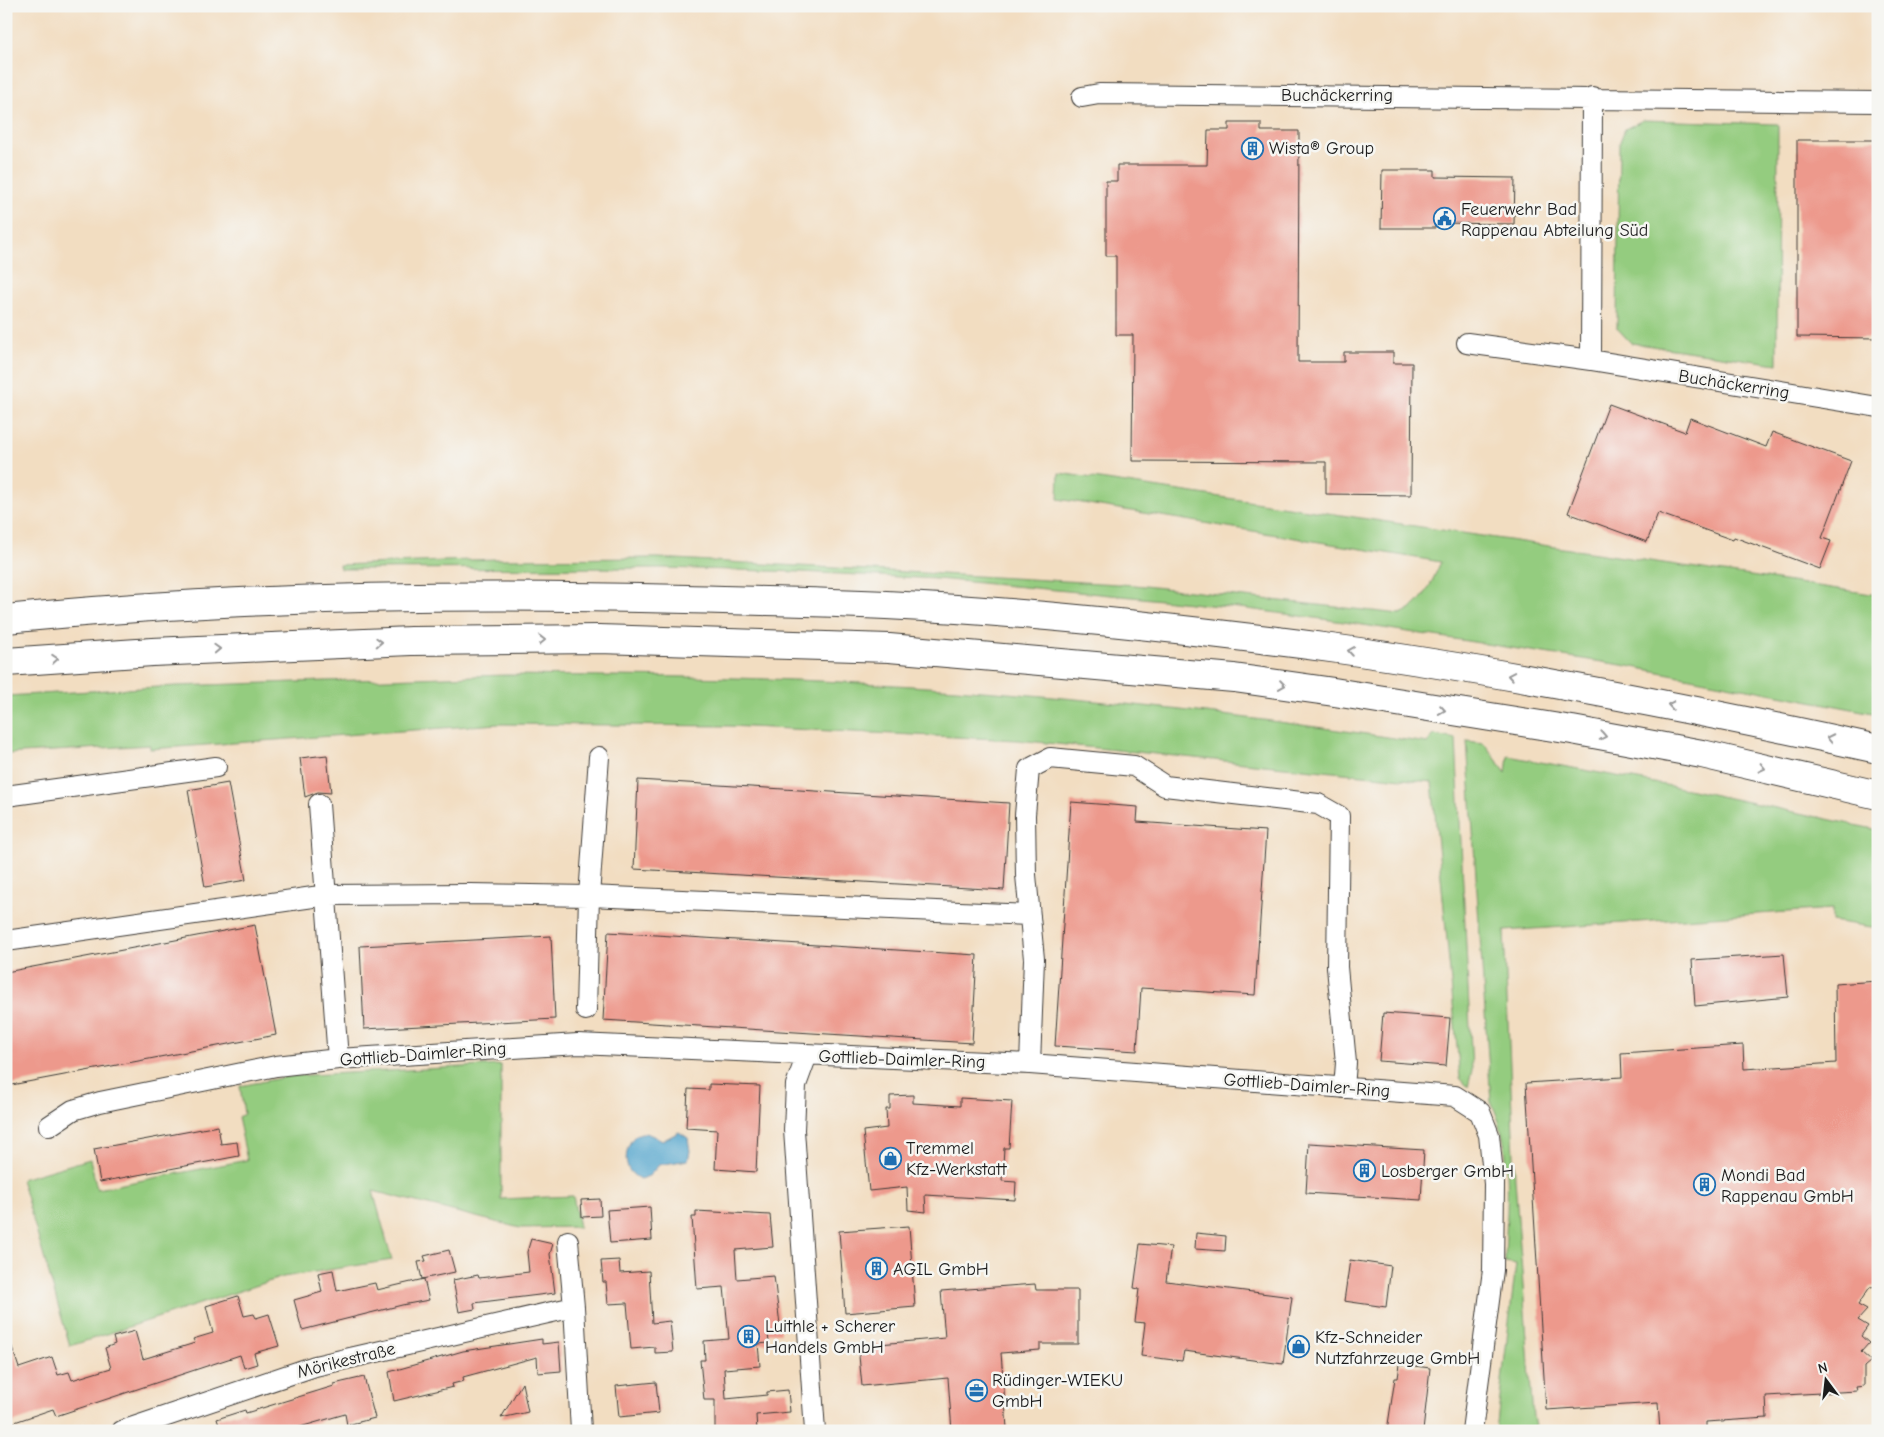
<svg xmlns="http://www.w3.org/2000/svg" width="1884" height="1437" font-family="'Comic Neue',sans-serif">
<rect width="100%" height="100%" fill="#f6f6f2"/>
<filter id="ink" filterUnits="userSpaceOnUse"><feTurbulence type="fractalNoise" baseFrequency=".02" numOctaves="2"/><feDisplacementMap in="SourceGraphic" scale="10" xChannelSelector="R" yChannelSelector="G"/><feConvolveMatrix kernelMatrix="1 2 1 2 8 2 1 2 1" color-interpolation-filters="sRGB"/></filter>
<filter id="wash" filterUnits="userSpaceOnUse"><feTurbulence type="fractalNoise" baseFrequency=".0096" numOctaves="4" result="noise"/><feDisplacementMap in="SourceGraphic" scale="20" xChannelSelector="R" yChannelSelector="G"/><feGaussianBlur stdDeviation="1.12" result="paint"/><feColorMatrix in="noise" values="0 0 0 0 0 0 0 0 0 0 0 0 0 0 0 0 0 1.4 0 .05"/><feComposite in="paint" operator="in"/></filter>
<g filter="url(#wash)">
<rect width="100%" height="100%" fill="#f2ddc1"/>
<path fill="#94cc7f" stroke="#58744e" d="M 1643,120 L 1778,124 L 1777,364 L 1631,343 L 1617,328 L 1619,144 L 1625,129 Z
M 1059,473 L 1878,595 L 1878,714 L 1628,666 L 1344,622 L 1248,609 L 1132,597 L 937,579 L 800,572 L 664,568 L 340,569 L 339,565 L 496,559 L 658,558 L 1135,585 L 1400,614 C 1424,605 1431,583 1441,562 L 1058,499 Z
M 506,675 C 582,676 658,676 734,678 C 966,684 1198,708 1427,743 L 1434,735 L 1456,739 L 1472,1070 L 1468,1087 L 1460,1078 L 1432,782 L 1017,740 L 729,726 L 498,724 L 150,749 L 150,745 L 6,754 L 6,696 L 176,686 Z
M 1467,741 L 1484,743 L 1506,773 L 1508,756 L 1692,790 L 1878,830 L 1878,928 L 1832,921 L 1832,909 L 1504,931 L 1515,1179 L 1533,1417 L 1536,1431 L 1496,1431 L 1516,1264 L 1505,1262 C 1506,1211 1515,1149 1491,1102 Z
M 501,1065 L 501,1199 L 573,1196 L 579,1227 L 520,1228 L 373,1191 L 392,1260 L 283,1277 L 70,1346 L 21,1179 L 90,1159 L 97,1189 L 247,1160 L 238,1117 L 244,1114 L 240,1086 L 291,1076 Z"/>
<path fill="#52a5cd" stroke="#376074" d="M 679,1132 L 688,1138 L 690,1151 L 688,1160 L 659,1165 L 649,1176 L 640,1179 C 634,1176 629,1172 627,1165 C 624,1154 630,1132 644,1133 C 649,1133 657,1138 662,1141 Z"/>
<g id="blocks">
<path fill="#ed998c" d="M 1229,123 L 1261,123 L 1261,131 L 1299,131 L 1298,362 L 1344,362 L 1344,352 L 1393,352 L 1393,363 L 1412,363 L 1411,495 L 1326,494 L 1326,462 L 1132,461 L 1133,335 L 1116,335 L 1116,256 L 1106,256 L 1106,181 L 1117,181 L 1117,165 L 1207,165 L 1208,130 L 1229,130 Z
M 1797,140 L 1878,140 L 1878,338 L 1797,337 Z
M 1382,170 L 1435,170 L 1435,177 L 1515,178 L 1514,224 L 1435,223 L 1435,228 L 1381,228 Z
M 1609,404 L 1685,432 L 1690,418 L 1766,447 L 1772,432 L 1851,461 L 1822,538 L 1831,541 L 1820,569 L 1734,537 L 1733,540 L 1658,513 L 1647,542 L 1568,513 Z
M 327,755 L 331,793 L 318,792 L 305,797 L 300,758 Z
M 638,780 L 1009,803 L 1004,890 L 634,869 Z
M 228,783 L 246,880 L 205,887 L 188,790 Z
M 1071,802 L 1138,807 L 1137,822 L 1266,831 L 1255,995 L 1141,988 L 1137,1051 L 1055,1046 Z
M 255,925 L 276,1035 L 6,1086 L 6,972 Z
M 608,932 L 977,955 L 972,1043 L 603,1020 Z
M 551,936 L 555,1019 L 364,1029 L 360,946 Z
M 1784,954 L 1788,997 L 1695,1006 L 1692,960 Z
M 1878,981 L 1878,1286 L 1870,1287 L 1858,1305 L 1867,1310 L 1858,1320 L 1868,1326 L 1861,1336 L 1869,1343 L 1861,1352 L 1871,1361 L 1864,1367 L 1864,1386 L 1856,1387 L 1857,1391 L 1766,1396 L 1767,1418 L 1706,1422 L 1706,1431 L 1660,1431 L 1658,1403 L 1546,1410 L 1526,1083 L 1622,1077 L 1621,1053 L 1743,1045 L 1744,1069 L 1836,1063 L 1835,984 Z
M 1383,1013 L 1450,1018 L 1446,1066 L 1379,1061 Z
M 709,1084 L 760,1086 L 756,1172 L 715,1169 L 717,1130 L 686,1128 L 688,1089 L 709,1090 Z
M 913,1095 L 913,1103 L 960,1106 L 960,1098 L 1012,1101 L 1009,1148 L 1004,1148 L 1002,1181 L 1016,1182 L 1015,1200 L 925,1195 L 926,1212 L 908,1210 L 907,1187 L 869,1191 L 863,1131 L 887,1128 L 886,1109 L 890,1109 L 890,1096 Z
M 218,1126 L 221,1144 L 237,1142 L 239,1156 L 100,1182 L 94,1149 Z
M 1309,1143 L 1424,1150 L 1421,1200 L 1306,1193 Z
M 600,1199 L 601,1216 L 582,1217 L 581,1200 Z
M 650,1207 L 652,1240 L 610,1243 L 607,1210 Z
M 696,1211 L 770,1215 L 773,1247 L 735,1250 L 737,1279 L 774,1276 L 781,1333 L 768,1333 L 769,1343 L 758,1344 L 760,1366 L 724,1369 L 726,1399 L 767,1395 L 767,1392 L 788,1390 L 790,1412 L 756,1415 L 757,1431 L 715,1431 L 715,1400 L 704,1400 L 700,1360 L 705,1360 L 704,1341 L 729,1339 L 724,1287 L 697,1289 L 692,1217 L 696,1217 Z
M 909,1226 L 915,1307 L 845,1313 L 839,1231 Z
M 1196,1233 L 1226,1236 L 1225,1251 L 1195,1249 Z
M 531,1239 L 553,1244 L 550,1254 L 555,1293 L 474,1303 L 475,1309 L 459,1312 L 453,1280 L 478,1275 L 479,1278 L 529,1272 L 527,1252 Z
M 1140,1244 L 1171,1247 L 1166,1281 L 1292,1297 L 1283,1364 L 1184,1351 L 1182,1361 L 1141,1356 L 1145,1323 L 1135,1322 L 1139,1289 L 1134,1288 Z
M 449,1250 L 455,1272 L 422,1279 L 418,1262 L 426,1261 L 424,1256 Z
M 619,1260 L 620,1273 L 649,1271 L 652,1323 L 670,1321 L 673,1352 L 655,1353 L 655,1347 L 631,1349 L 627,1303 L 608,1304 L 606,1282 L 603,1282 L 601,1261 Z
M 1350,1260 L 1391,1266 L 1386,1307 L 1344,1301 Z
M 333,1270 L 337,1291 L 375,1283 L 377,1290 L 424,1279 L 429,1300 L 402,1305 L 302,1330 L 294,1300 L 322,1292 L 318,1273 Z
M 1035,1284 L 1036,1290 L 1078,1290 L 1078,1344 L 1040,1344 L 1040,1350 L 1001,1353 L 1007,1428 L 984,1431 L 952,1431 L 948,1378 L 862,1386 L 858,1346 L 945,1338 L 941,1291 Z
M 238,1296 L 244,1316 L 254,1314 L 256,1318 L 269,1314 L 279,1346 L 254,1353 L 257,1364 L 244,1368 L 240,1355 L 56,1416 L 53,1409 L 6,1425 L 6,1339 L 9,1338 L 19,1368 L 52,1357 L 58,1375 L 69,1372 L 72,1380 L 111,1368 L 105,1348 L 115,1344 L 113,1337 L 135,1331 L 143,1359 L 195,1343 L 193,1339 L 213,1333 L 206,1306 Z
M 542,1339 L 542,1344 L 559,1342 L 561,1371 L 538,1373 L 537,1357 L 463,1377 L 464,1381 L 452,1384 L 453,1387 L 394,1401 L 389,1372 L 463,1351 Z
M 1400,1364 L 1430,1368 L 1423,1431 L 1387,1431 L 1395,1378 L 1398,1378 Z
M 364,1377 L 375,1418 L 347,1425 L 345,1414 L 286,1431 L 221,1431 L 217,1419 L 245,1410 L 246,1413 L 334,1386 L 334,1384 Z
M 656,1382 L 659,1413 L 619,1417 L 616,1386 Z
M 522,1383 L 528,1412 L 501,1418 Z"/>
</g>
</g>
<g filter="url(#ink)">
<use href="#blocks" fill-opacity="0" stroke="#3c3935" stroke-width="1"/>
<g fill="none" stroke-linecap="round" stroke-linejoin="round">
<defs>
<path id="minor" d="M 1082,97 L 1099,94 L 1878,102
M 1467,343 L 1591,360 L 1878,407
M 1591,360 L 1592,97
M 6,796 L 216,767
M 319,804 L 338,1059
M 6,941 L 327,895 L 470,894 L 589,896 L 1030,915
M 586,1010 L 589,896 L 599,757
M 807,1055 L 796,1085 L 794,1130 L 815,1431
M 1030,1064 L 1034,959 L 1026,875 L 1025,815 L 1029,769 L 1050,758 L 1134,766 L 1165,786 L 1318,804 L 1339,816 L 1337,967 L 1346,1063 L 1344,1088
M 49,1126 L 73,1110 L 100,1102 L 276,1066 L 338,1059 L 578,1044 L 1030,1064 L 1455,1096 L 1480,1112 L 1489,1135 L 1494,1184 L 1493,1270 L 1472,1431
M 568,1241 L 574,1307 L 581,1431
M 122,1431 L 315,1366 L 574,1307"/>
<path id="highway" d="M 6,619 C 232,596 460,593 687,599 C 753,601 820,602 886,605 C 1037,612 1188,629 1338,649 C 1519,674 1699,710 1878,749
M 6,662 L 152,652 L 411,641 L 599,639 L 889,648 L 1234,678 L 1334,692 L 1572,730 L 1702,754 L 1878,795"/>
</defs>
<use href="#minor" stroke="#3c3935" stroke-width="22"/>
<use href="#highway" stroke="#3c3935" stroke-width="30"/>
<use href="#minor" stroke="#fff" stroke-width="20"/>
<use href="#highway" stroke="#fff" stroke-width="28"/>
</g>
<defs><path id="oneway-chevron" d="M-2-3.5L2.5 0L-2 3.5" fill="none" stroke-width="1.6" stroke-linecap="round" stroke-linejoin="round" transform="scale(1.25)"/></defs>
<g stroke="#999">
<use href="#oneway-chevron" transform="translate(542 640) rotate(-1)"/>
<use href="#oneway-chevron" transform="translate(379 642) rotate(-2)"/>
<use href="#oneway-chevron" transform="translate(217 649) rotate(-2)"/>
<use href="#oneway-chevron" transform="translate(1351 651) rotate(-171)"/>
<use href="#oneway-chevron" transform="translate(55 659) rotate(-4)"/>
<use href="#oneway-chevron" transform="translate(1511 676) rotate(-170)"/>
<use href="#oneway-chevron" transform="translate(1282 685) rotate(8)"/>
<use href="#oneway-chevron" transform="translate(1671 705) rotate(-170)"/>
<use href="#oneway-chevron" transform="translate(1442 710) rotate(9)"/>
<use href="#oneway-chevron" transform="translate(1603 736) rotate(11)"/>
<use href="#oneway-chevron" transform="translate(1830 738) rotate(-168)"/>
<use href="#oneway-chevron" transform="translate(1762 768) rotate(13)"/>
</g>
</g>
<defs>
<symbol id="building-ring" viewBox="-11 -11 22 22"><circle r="9.5" fill="#f6f6f2" stroke="#1f6fb2" stroke-width="1.5"/><path d="M-4-6H4V6H1V3H-1V6H-4ZM-2.5-4.3h1.7v1.8h-1.7ZM.8-4.3h1.7v1.8H.8ZM-2.5-1h1.7V.8h-1.7ZM.8-1h1.7V.8H.8Z" fill="#1f6fb2"/></symbol>
<symbol id="civic-ring" viewBox="-11 -11 22 22"><circle r="9.5" fill="#f6f6f2" stroke="#1f6fb2" stroke-width="1.5"/><path d="M-.6-6.5H3V-4.5H.6V-3L4-1V1h2V6H-6V1h2V-1L-.6-3ZM-1.2 2.5V6h2.4V2.5Z" fill="#1f6fb2"/></symbol>
<symbol id="shop-ring" viewBox="-11 -11 22 22"><circle r="9.5" fill="#f6f6f2" stroke="#1f6fb2" stroke-width="1.5"/><path d="M-5-2.5h2.3a2.7 3.5 0 0 1 5.4 0H5L5.5 6h-11ZM-1.5-2.5h3a1.5 2.3 0 0 0-3 0Z" fill="#1f6fb2"/></symbol>
<symbol id="office-ring" viewBox="-11 -11 22 22"><circle r="9.5" fill="#f6f6f2" stroke="#1f6fb2" stroke-width="1.5"/><path d="M-6-3h4V-5.5h4V-3h4V5H-6ZM-1-4.5V-3h2v-1.5ZM-6 0V1H6V0Z" fill="#1f6fb2"/></symbol>
</defs>
<g fill-rule="evenodd">
<use href="#building-ring" x="1240" y="136" width="25" height="25"/>
<use href="#civic-ring" x="1432" y="206" width="25" height="25"/>
<use href="#shop-ring" x="878" y="1146" width="25" height="25"/>
<use href="#building-ring" x="1352" y="1158" width="25" height="25"/>
<use href="#building-ring" x="1692" y="1172" width="25" height="25"/>
<use href="#building-ring" x="864" y="1256" width="25" height="25"/>
<use href="#building-ring" x="736" y="1324" width="25" height="25"/>
<use href="#shop-ring" x="1286" y="1334" width="25" height="25"/>
<use href="#office-ring" x="964" y="1378" width="25" height="25"/>
</g>
<g text-anchor="middle" stroke-width="5" stroke-linejoin="round" paint-order="stroke">
<g font-size="18" fill="#1c1c1c" stroke="#f6f6f2">
<text x="1337" y="101">Buchäckerring</text>
<text transform="translate(1734 384) rotate(9)" y="6">Buchäckerring</text>
<text transform="translate(423 1054) rotate(-4)" y="6">Gottlieb-Daimler-Ring</text>
<text transform="translate(902 1059) rotate(2)" y="6">Gottlieb-Daimler-Ring</text>
<text transform="translate(1307 1085) rotate(4)" y="6">Gottlieb-Daimler-Ring</text>
<text transform="translate(346 1360) rotate(-14)" y="6">Mörikestraße</text>
</g>
<g font-size="18" fill="#1c1c1c" stroke="#f6f6f2" text-anchor="start">
<text x="1269" y="154">Wista® Group</text>
<text x="1461" y="215">Feuerwehr Bad<tspan x="1461" dy="21">Rappenau Abteilung Süd</tspan></text>
<text x="906" y="1154">Tremmel<tspan x="906" dy="21">Kfz-Werkstatt</tspan></text>
<text x="1381" y="1177">Losberger GmbH</text>
<text x="1721" y="1181">Mondi Bad<tspan x="1721" dy="21">Rappenau GmbH</tspan></text>
<text x="893" y="1275">AGIL GmbH</text>
<text x="765" y="1332">Luithle + Scherer<tspan x="765" dy="21">Handels GmbH</tspan></text>
<text x="1315" y="1343">Kfz-Schneider<tspan x="1315" dy="21">Nutzfahrzeuge GmbH</tspan></text>
<text x="992" y="1386">Rüdinger-WIEKU<tspan x="992" dy="21">GmbH</tspan></text>
</g>
</g>
<rect width="1884" height="1437" fill="none" stroke="#f6f6f2" stroke-width="25"/>
<g transform="translate(1826 1380) rotate(345)" stroke="#f6f6f2" stroke-width="4" paint-order="stroke">
<path d="M0-4L9 19L0 12L-9 19Z" fill="#1c1c1c"/>
<text y="-8" font-size="14" font-weight="bold" text-anchor="middle" fill="#1c1c1c">N</text>
</g>
</svg>
